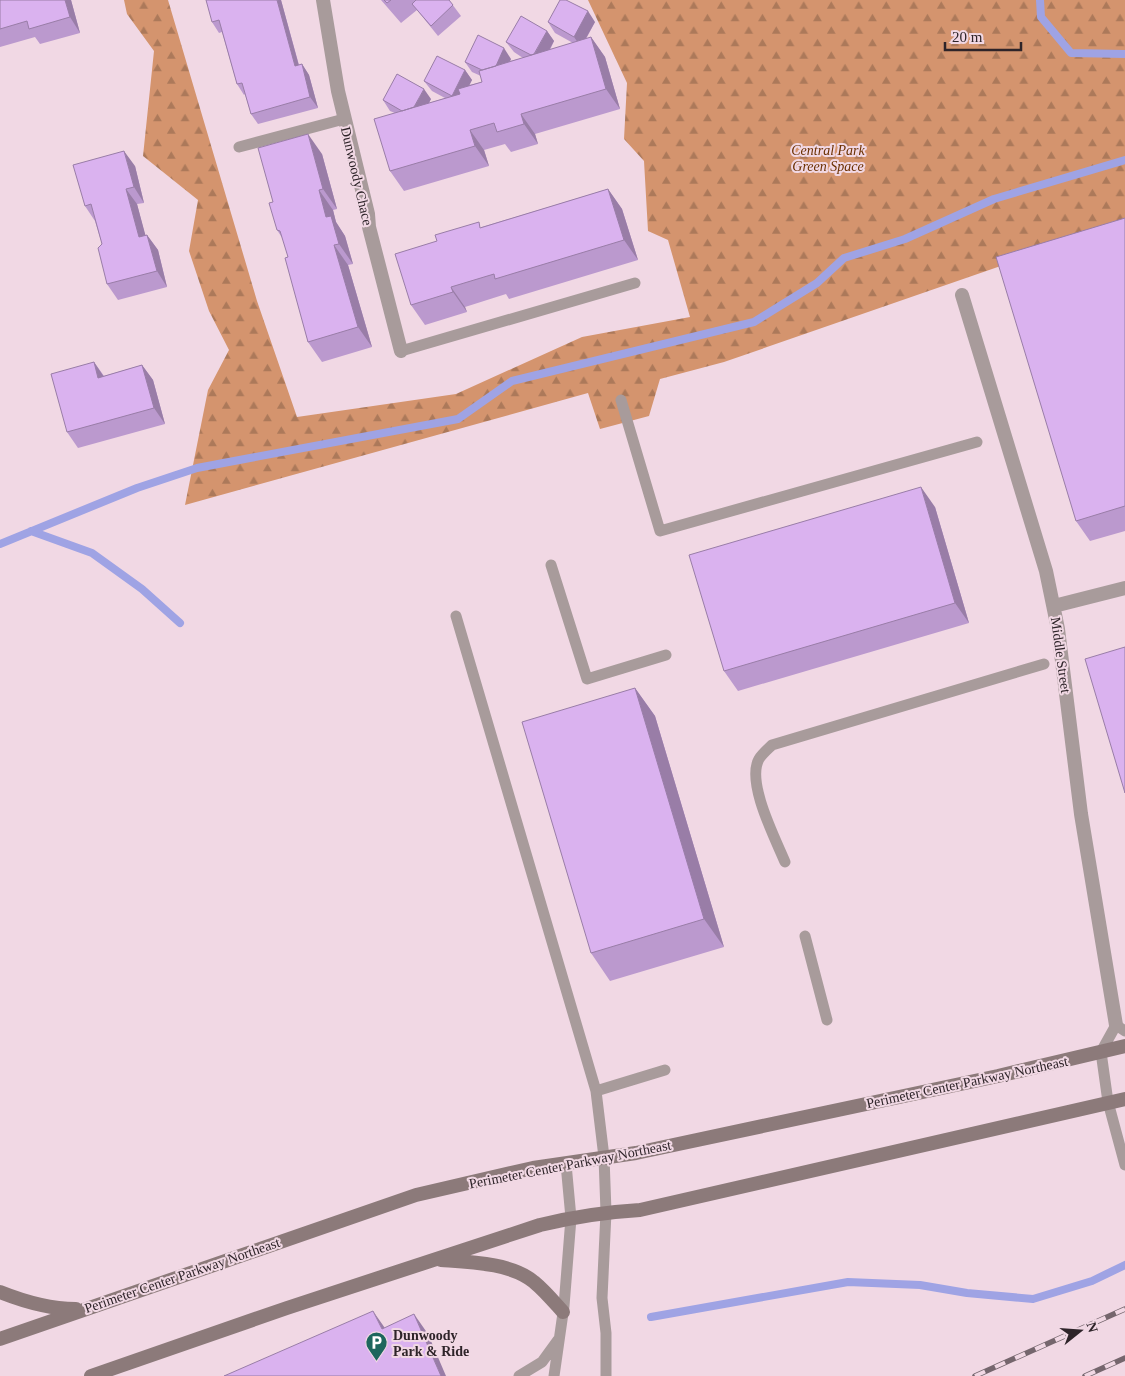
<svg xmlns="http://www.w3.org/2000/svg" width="1125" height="1376" font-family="'Times New Roman',serif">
<defs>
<pattern id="forest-firs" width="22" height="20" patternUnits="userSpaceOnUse" patternTransform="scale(1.25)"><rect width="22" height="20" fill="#d4946e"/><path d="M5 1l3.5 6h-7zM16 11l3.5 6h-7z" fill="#ac795a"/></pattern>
</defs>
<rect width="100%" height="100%" fill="#f1d8e4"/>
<path fill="url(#forest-firs)" d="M 124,0 L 168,0 L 257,301 L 297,417 L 456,394 L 582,337 L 690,317 L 668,240 L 648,231 L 644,161 L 624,139 L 627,83 L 588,0 L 1125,0 L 1125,223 L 724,362 L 660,379 L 649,416 L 600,429 L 588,393 L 185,505 L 208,390 L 229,350 L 209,311 L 189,251 L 198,200 L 143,156 L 154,51 L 127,14 Z"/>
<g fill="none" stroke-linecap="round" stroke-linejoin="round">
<path stroke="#9fa3e4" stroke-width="8" d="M 1040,0 L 1041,17 L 1071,53 L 1125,54
M 31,531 L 92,553 L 142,589 L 180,623
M 0,544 L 137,488 L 197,468 L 458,419 L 512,381 L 754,322 L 817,283 L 844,258 L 905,239 L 994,199 L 1125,160
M 651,1317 L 848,1282 L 920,1285 L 967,1293 L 1033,1299 L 1092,1281 L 1125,1265"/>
<path stroke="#a89b9b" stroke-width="11" d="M 239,147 L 344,119
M 401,351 L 635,283
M 621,400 L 660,531 L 977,442
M 551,565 L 587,679 L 666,655
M 456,616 L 596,1091
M 785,862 C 775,838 746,782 759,759 C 762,754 768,749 772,745 L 1044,664
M 805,936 L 827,1020
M 1125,1031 L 1116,1025 L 1101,1052 L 1108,1102 L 1125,1165
M 519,1376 L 542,1362 L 558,1340
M 554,1376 L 564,1306 L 571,1218 L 566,1164
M 606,1376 L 606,1333 L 602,1298 L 606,1212 L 604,1157 L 596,1091 L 665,1070"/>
<path stroke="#a89b9b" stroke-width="14" d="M 323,0 L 338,91 L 368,214 L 369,227 L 401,351
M 962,295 L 1046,571 L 1058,629 L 1081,814 L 1116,1025
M 1054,606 L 1125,588"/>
<path stroke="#8c7a7a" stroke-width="14" d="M 441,1260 C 469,1262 512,1263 534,1282 C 545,1291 554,1302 563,1312
M 0,1292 C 25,1302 49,1309 76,1309
M 0,1339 L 416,1195 L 533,1168 L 636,1153 L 998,1076 L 1125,1046
M 91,1376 L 287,1308 L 540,1225 C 573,1217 605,1212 640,1210 L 1125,1099"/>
<defs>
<path id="rail" d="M 975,1376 L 1125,1309
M 1085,1376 L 1125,1358"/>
</defs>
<use href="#rail" stroke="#75666d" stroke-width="5.5"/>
<use href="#rail" stroke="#f1d8e4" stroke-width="4" stroke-dasharray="11" stroke-linecap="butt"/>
</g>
<path fill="#bb99ce" d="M 0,0 L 71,0 L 80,33 L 40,44 L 35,37 L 0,47 Z
M 281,0 L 299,65 L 302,64 L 309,75 L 318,108 L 258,124 L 251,114 L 245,94 L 244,95 L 237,84 L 222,32 L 219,33 L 212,22 Z
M 381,0 L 449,0 L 461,16 L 438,36 L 417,10 L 401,23 Z
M 548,22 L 595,22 L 586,39 L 591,37 L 605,57 L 620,109 L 535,134 L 538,144 L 511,152 L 505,144 L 484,150 L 489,166 L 404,191 L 390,171 L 395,113 L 390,111 L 383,100 L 431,99 L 429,103 L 445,98 L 432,91 L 424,81 L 465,70 L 472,80 L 469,85 L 482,82 L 481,76 L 472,72 L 465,62 L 511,59 L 510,61 L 523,58 L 514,52 L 506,42 L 547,31 L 554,41 L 550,50 L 573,43 L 555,33 Z
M 322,154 L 337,209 L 333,210 L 336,222 L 345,236 L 353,264 L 348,265 L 372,347 L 322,362 L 308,342 L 288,257 L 283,239 L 277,230 L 273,202 Z
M 135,166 L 144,203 L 137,204 L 145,235 L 147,235 L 158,250 L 167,287 L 118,300 L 107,284 L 102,244 L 95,221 L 85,206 Z
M 608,189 L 622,209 L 638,260 L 509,299 L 506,294 L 465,307 L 467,312 L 425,325 L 411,305 L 482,227 Z
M 1125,218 L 1125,531 L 1090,541 L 1076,521 Z
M 94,362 L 104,376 L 142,365 L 153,380 L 165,424 L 78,448 L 67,432 Z
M 935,507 L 969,623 L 738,691 L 724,671 Z
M 635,688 L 655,716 L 724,947 L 610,981 L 591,953 Z"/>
<path fill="#997da7" d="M 65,0 L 71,0 L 80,33 L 70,17 Z
M 277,0 L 281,0 L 302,77 L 295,66 Z
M 588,11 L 595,22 L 581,47 L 574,37 Z
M 547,31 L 554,41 L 540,67 L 533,57 Z
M 591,37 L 605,57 L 620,109 L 606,89 Z
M 504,48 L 511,59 L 499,85 L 491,75 Z
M 302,64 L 309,75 L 318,108 L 310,97 Z
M 465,70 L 472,80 L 459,106 L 452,96 Z
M 424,89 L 431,99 L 417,125 L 410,115 Z
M 521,114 L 535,134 L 538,144 L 524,124 Z
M 470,130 L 484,150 L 489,166 L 475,146 Z
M 308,134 L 322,154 L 337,209 L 323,189 Z
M 124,151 L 135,166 L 144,203 L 134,187 Z
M 126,189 L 137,204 L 150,252 L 139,237 Z
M 608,189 L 622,209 L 638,260 L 624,240 Z
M 319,190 L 333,210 L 336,222 L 345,236 L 353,264 L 339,244 L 326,217 Z
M 147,235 L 158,250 L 167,287 L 157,271 Z
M 334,245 L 348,265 L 372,347 L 358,327 Z
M 451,287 L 465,307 L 467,312 L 453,292 Z
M 94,362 L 104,377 L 98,378 Z
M 142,365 L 153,380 L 165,424 L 154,408 Z
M 921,487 L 935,507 L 969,623 L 955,603 Z
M 635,688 L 655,716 L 724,947 L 704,919 Z
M 373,1311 L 387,1331 L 382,1329 Z
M 414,1314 L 428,1334 L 446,1376 L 441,1376 Z"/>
<path fill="#dab2ef" stroke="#997da7" d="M 0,0 L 65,0 L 70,17 L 29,29 L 27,21 L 0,29 Z
M 206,0 L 277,0 L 295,66 L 302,64 L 310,97 L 251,114 L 242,83 L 237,84 L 219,20 L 212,22 Z
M 384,0 L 391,0 L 387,3 Z
M 416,0 L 449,0 L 453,5 L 431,26 L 412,4 Z
M 560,0 L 566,0 L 588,11 L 574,37 L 548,22 Z
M 521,16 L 547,31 L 534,54 L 531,55 L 506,42 Z
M 478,35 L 504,48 L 496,66 L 482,70 L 465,62 Z
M 591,37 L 606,89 L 521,114 L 524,124 L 497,132 L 494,123 L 470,130 L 475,146 L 390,171 L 374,119 L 460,94 L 458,89 L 482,82 L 479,71 Z
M 437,56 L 465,70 L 452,96 L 424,81 Z
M 397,74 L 424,89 L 414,107 L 402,111 L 383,100 Z
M 308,134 L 323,189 L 319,190 L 326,217 L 331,216 L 339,244 L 334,245 L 358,327 L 308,342 L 285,258 L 288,257 L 280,231 L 277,230 L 269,203 L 273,202 L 258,148 Z
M 124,151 L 134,187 L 126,189 L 139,237 L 147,235 L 157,271 L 107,284 L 98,248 L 102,244 L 91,204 L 85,206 L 73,165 Z
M 608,189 L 624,240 L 495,279 L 494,274 L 451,287 L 453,292 L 411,305 L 395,254 L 437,241 L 435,235 L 479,222 L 480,228 Z
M 1125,218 L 1125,506 L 1076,521 L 996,257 Z
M 94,362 L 98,378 L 142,365 L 154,408 L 67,432 L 51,374 Z
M 921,487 L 955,603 L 724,671 L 689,555 Z
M 1125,647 L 1125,793 L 1085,659 Z
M 635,688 L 704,919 L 591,953 L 522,722 Z
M 373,1311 L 382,1329 L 414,1314 L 441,1376 L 224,1376 Z"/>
<defs>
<symbol id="parking-pin" viewBox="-11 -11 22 30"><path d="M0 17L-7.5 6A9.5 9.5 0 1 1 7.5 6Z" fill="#1d665d" stroke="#f1d8e4"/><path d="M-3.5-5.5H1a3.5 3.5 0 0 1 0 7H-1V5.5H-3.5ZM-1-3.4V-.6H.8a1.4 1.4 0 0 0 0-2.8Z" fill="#fff"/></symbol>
</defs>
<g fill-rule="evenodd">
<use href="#parking-pin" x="364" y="1330" width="25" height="34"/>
</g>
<g text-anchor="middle" stroke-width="4" stroke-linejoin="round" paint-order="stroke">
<g font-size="14" font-style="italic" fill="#6b3000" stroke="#f1d8e4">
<text x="828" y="155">Central Park<tspan x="828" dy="16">Green Space</tspan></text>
</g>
<g font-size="14" fill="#2e2429" stroke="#f1d8e4">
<text transform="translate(357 176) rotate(77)" y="5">Dunwoody Chace</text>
<text transform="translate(1061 655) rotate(82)" y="5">Middle Street</text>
<text transform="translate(967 1082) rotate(-12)" y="5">Perimeter Center Parkway Northeast</text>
<text transform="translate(570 1164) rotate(-11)" y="5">Perimeter Center Parkway Northeast</text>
<text transform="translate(182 1275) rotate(-19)" y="5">Perimeter Center Parkway Northeast</text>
</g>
<g font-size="14" font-weight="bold" fill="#2e2429" stroke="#f1d8e4" text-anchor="start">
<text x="393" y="1340">Dunwoody<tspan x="393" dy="16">Park &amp; Ride</tspan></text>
</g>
</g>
<g transform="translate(1080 1331) rotate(73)" stroke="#f1d8e4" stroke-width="4" paint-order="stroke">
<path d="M0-4L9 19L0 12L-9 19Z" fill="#2e2429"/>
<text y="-8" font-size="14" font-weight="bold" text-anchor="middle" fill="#2e2429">N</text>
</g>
<path d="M945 42v8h76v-8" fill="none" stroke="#2e2429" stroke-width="2.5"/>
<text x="952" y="42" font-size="15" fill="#2e2429" stroke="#f1d8e4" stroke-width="4" paint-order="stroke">20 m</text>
</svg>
